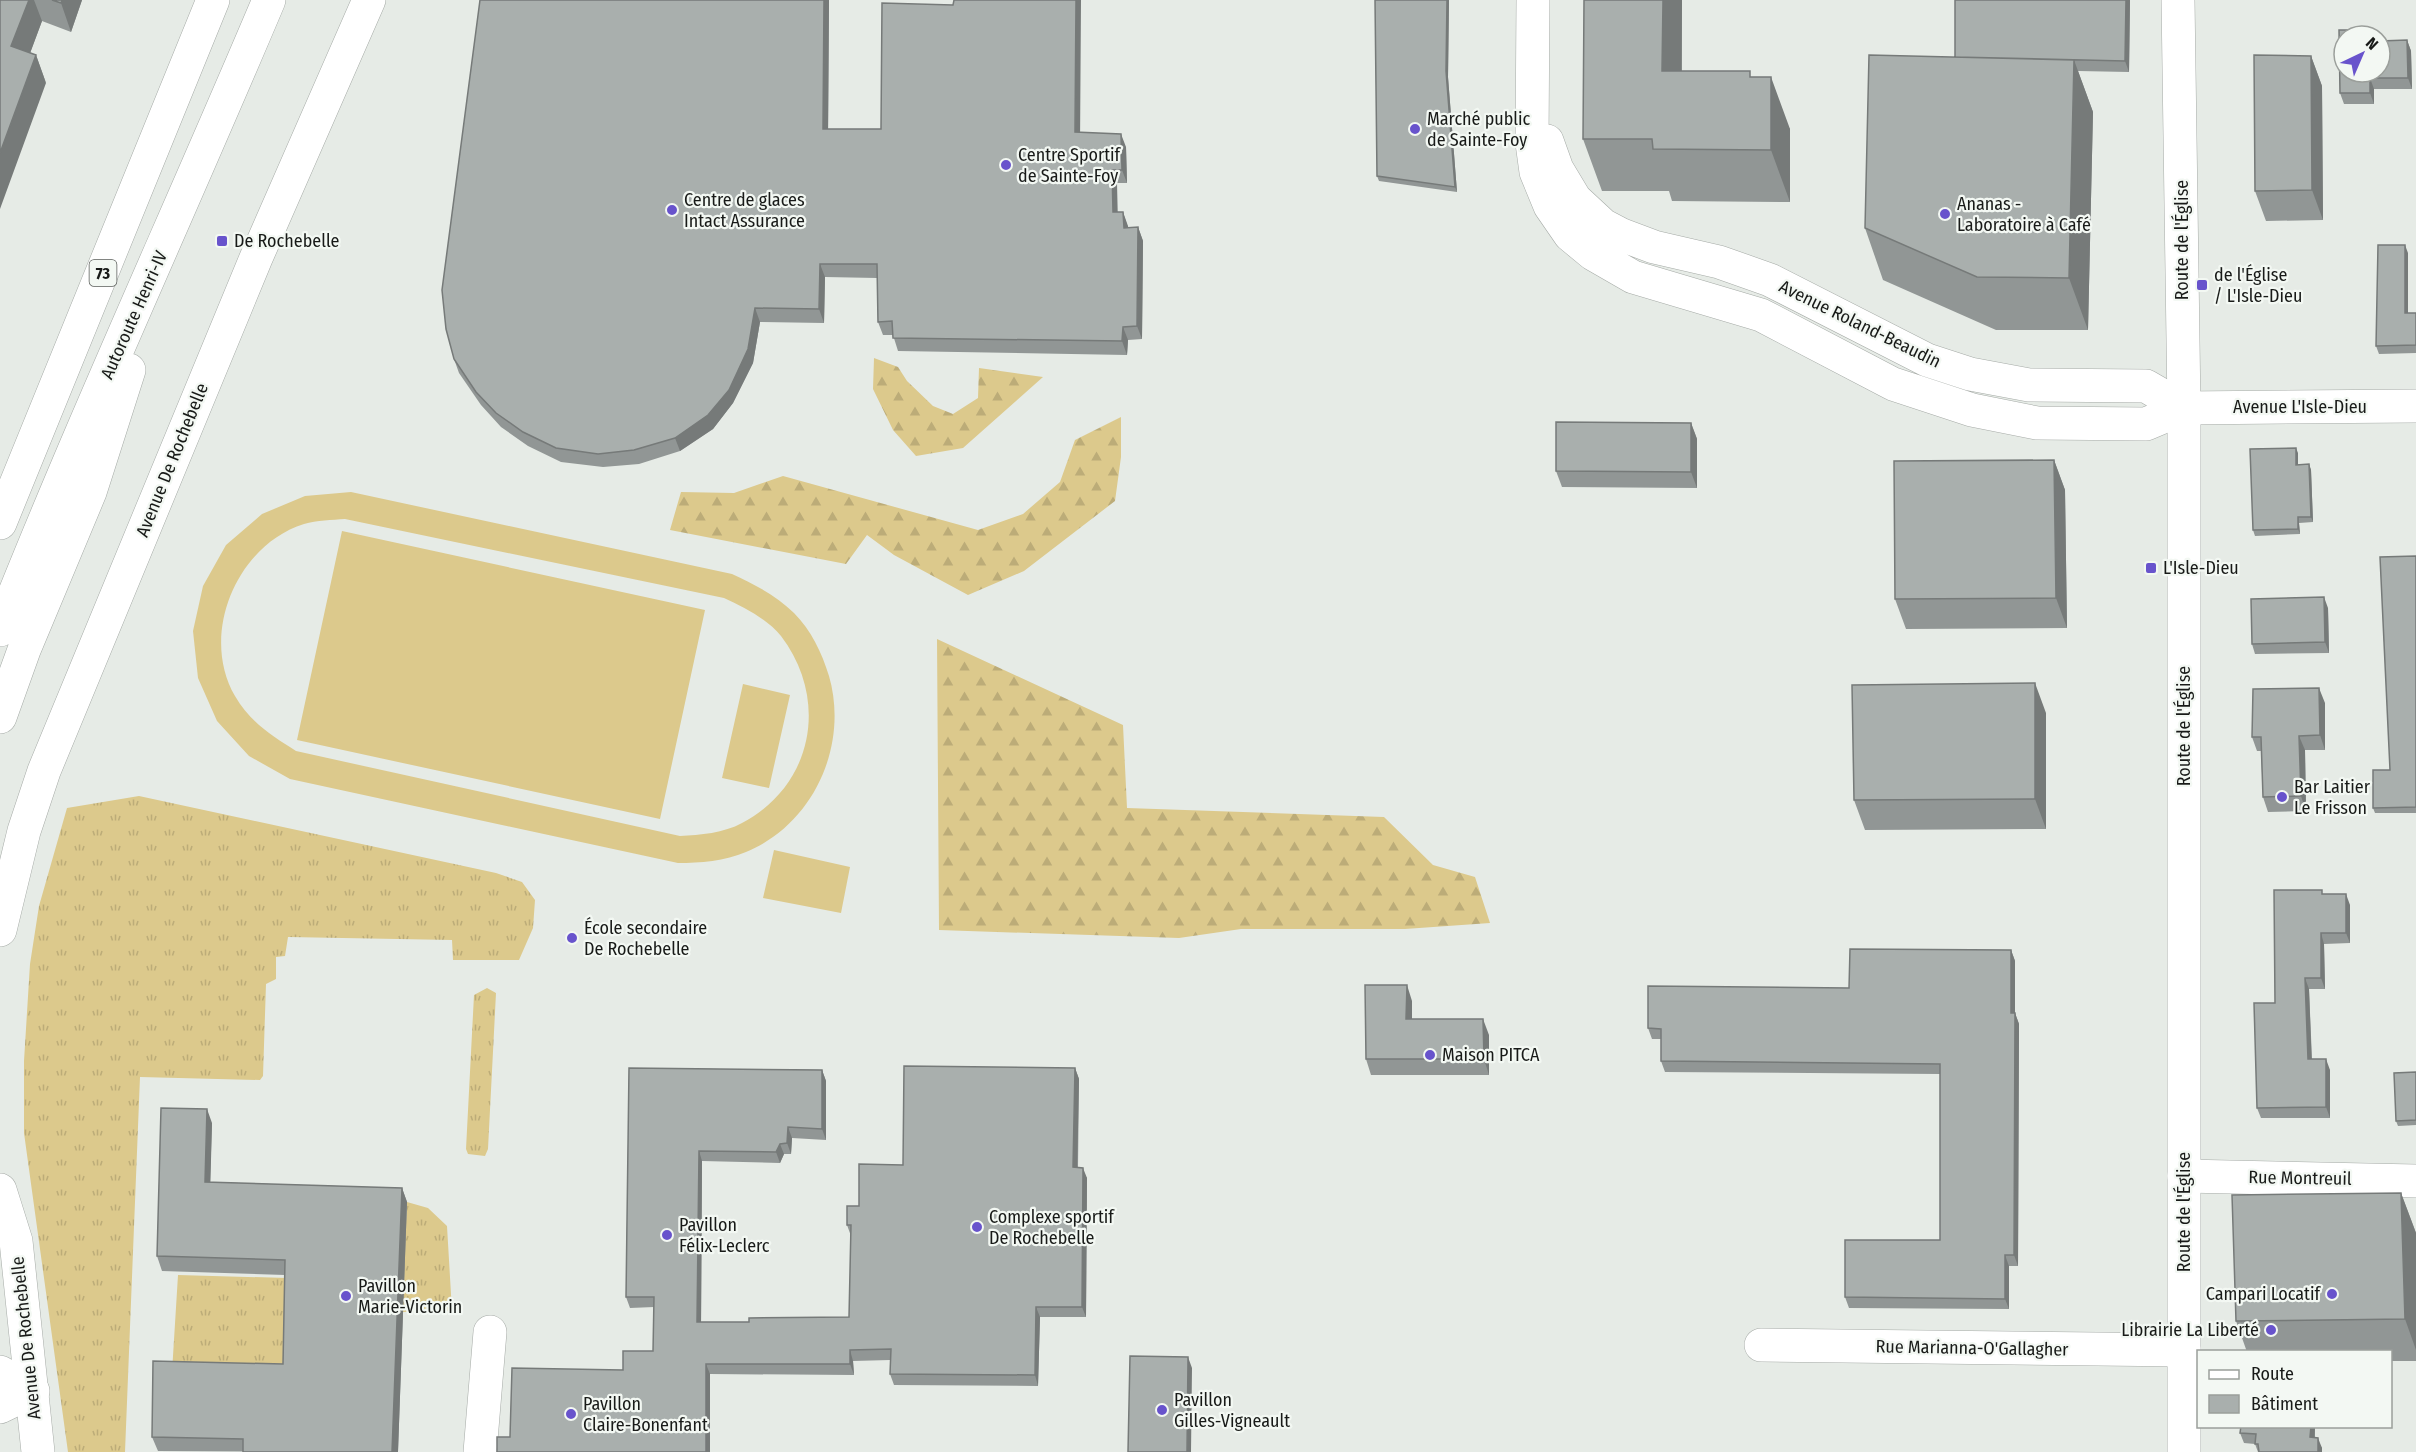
<svg xmlns="http://www.w3.org/2000/svg" width="2416" height="1452" font-family="'Fira Sans Condensed',sans-serif">
<defs>
<pattern id="grass-tufts" width="24" height="20" patternUnits="userSpaceOnUse" patternTransform="scale(1.5)"><rect width="24" height="20" fill="#dcc98c"/><path d="M3 7l-1-3M5 7V3M7 7l1-3M15 17l-1-3M17 17v-4M19 17l1-3" fill="none" stroke="#bcac78"/></pattern>
<pattern id="forest-firs" width="22" height="20" patternUnits="userSpaceOnUse" patternTransform="scale(1.5)"><rect width="22" height="20" fill="#dcc98c"/><path d="M5 1l3.5 6h-7zM16 11l3.5 6h-7z" fill="#bcac78"/></pattern>
</defs>
<rect width="100%" height="100%" fill="#e6ebe6"/>
<path fill="url(#grass-tufts)" d="M 139,796 L 496,873 L 522,882 L 535,900 L 533,928 L 519,960 L 453,960 L 452,940 L 288,937 L 285,956 L 276,957 L 276,979 L 266,984 L 263,1076 L 260,1080 L 140,1077 L 125,1452 L 68,1452 L 24,1133 L 24,1061 L 30,964 L 39,906 L 67,808 Z
M 487,988 L 496,993 L 488,1149 L 485,1156 L 468,1154 L 466,1149 L 474,995 Z
M 407,1202 L 428,1208 L 447,1226 L 452,1311 L 401,1312 Z
M 178,1275 L 288,1278 L 286,1376 L 172,1372 Z"/>
<path fill="url(#forest-firs)" d="M 874,358 L 898,367 L 907,381 L 933,406 L 953,414 L 978,398 L 979,368 L 1043,377 L 963,448 L 916,456 L 893,430 L 873,389 Z
M 1121,417 L 1121,457 L 1115,501 L 1024,571 L 968,595 L 894,555 L 867,535 L 846,564 L 670,530 L 681,492 L 734,493 L 783,476 L 978,530 L 1023,514 L 1060,482 L 1075,440 Z
M 937,639 L 1123,725 L 1127,808 L 1384,817 L 1433,865 L 1475,877 L 1490,923 L 1405,929 L 1241,929 L 1179,938 L 939,930 Z"/>
<path fill="#dcc98c" fill-rule="evenodd" d="M 351,492 L 732,574 C 754,584 777,596 794,613 C 811,630 822,653 829,676 C 849,745 814,824 746,852 C 725,861 700,863 678,863 L 290,779 L 249,756 L 217,721 L 198,678 L 193,631 L 203,586 L 226,545 L 262,514 L 305,496 ZM 345,519 L 724,598 C 744,607 767,619 781,636 C 829,699 814,785 742,823 C 724,833 700,835 680,836 L 296,751 C 272,736 250,722 235,696 C 199,634 237,545 304,524 C 317,520 332,520 345,519 Z
M 342,531 L 705,610 L 660,819 L 297,740 Z
M 743,684 L 790,695 L 769,788 L 722,778 Z
M 774,850 L 850,867 L 841,913 L 763,898 Z"/>
<g fill="none" stroke-linecap="round" stroke-linejoin="round">
<defs>
<path id="minor" d="M 1533,0 L 1532,143 L 1536,172 L 1550,206 L 1570,235 L 1593,254 L 1633,277 L 1761,315 L 1893,384 L 1972,410 L 2037,423 L 2146,424 L 2184,408 L 2416,406
M 1547,141 L 1557,169 L 1575,199 L 1603,225 L 1622,235 L 1654,247 L 1719,262 L 1770,280 L 1927,360 L 1970,374 L 2029,385 L 2146,386 L 2184,408
M 0,930 L 24,831 L 44,771 L 256,258 L 369,0
M 2184,1176 L 2416,1181
M 0,1190 L 16,1241 L 38,1452
M 1761,1345 L 2184,1350
M 480,1452 L 490,1332"/>
<path id="major" d="M 2178,0 L 2184,408 L 2184,1452"/>
<path id="highway" d="M 0,523 L 213,0
M 0,630 C 84,418 180,211 269,0
M 0,717 L 24,650 L 90,492 L 129,370
M 0,1372 L 33,1391
M 0,1407 L 33,1391"/>
</defs>
<use href="#minor" stroke="#a6aba7" stroke-width="34"/>
<use href="#major" stroke="#a6aba7" stroke-width="34"/>
<use href="#highway" stroke="#a6aba7" stroke-width="34"/>
<use href="#minor" stroke="#fff" stroke-width="33"/>
<use href="#major" stroke="#fff" stroke-width="33"/>
<use href="#highway" stroke="#fff" stroke-width="33"/>
</g>
<path fill="#919695" d="M 0,0 L 82,0 L 71,32 L 42,21 L 30,53 L 36,55 L 46,83 Z
M 480,0 L 829,0 L 828,129 L 1080,132 L 1126,147 L 1127,183 L 1117,183 L 1117,212 L 1123,212 L 1128,228 L 1138,227 L 1143,241 L 1142,339 L 1128,340 L 1127,355 L 898,351 L 893,335 L 883,335 L 878,322 L 877,278 L 825,277 L 824,323 L 760,322 L 753,363 L 733,403 L 713,429 L 680,451 L 639,464 L 603,467 L 561,462 L 528,446 L 501,427 L 481,405 L 459,373 L 454,359 Z
M 1375,0 L 1449,0 L 1448,77 L 1457,192 L 1379,181 L 1377,176 Z
M 1682,0 L 1682,71 L 1752,77 L 1790,129 L 1790,202 L 1672,201 L 1669,191 L 1602,191 L 1583,139 Z
M 2130,0 L 2129,72 L 2078,71 L 2093,112 L 2088,330 L 1996,330 L 1883,280 L 1865,228 L 1955,57 Z
M 2339,30 L 2367,30 L 2369,36 L 2344,36 L 2344,72 L 2380,72 L 2380,41 L 2407,40 L 2411,51 L 2412,89 L 2374,89 L 2374,104 L 2344,104 L 2340,93 Z
M 2311,56 L 2322,86 L 2323,220 L 2266,221 L 2255,191 Z
M 2408,253 L 2408,313 L 2416,314 L 2416,353 L 2379,354 L 2376,346 Z
M 1691,423 L 1697,439 L 1697,488 L 1562,487 L 1556,471 Z
M 2298,453 L 2298,465 L 2309,464 L 2311,470 L 2313,522 L 2299,523 L 2300,534 L 2255,536 L 2253,530 Z
M 2054,460 L 2065,490 L 2067,628 L 1906,629 L 1895,599 Z
M 2416,556 L 2416,813 L 2375,813 L 2373,808 L 2390,770 Z
M 2328,608 L 2329,653 L 2255,654 L 2252,644 Z
M 2325,703 L 2325,750 L 2305,750 L 2306,811 L 2268,812 L 2263,797 L 2261,751 L 2257,751 L 2252,737 Z
M 2046,713 L 2046,829 L 1865,830 L 1854,800 Z
M 2323,894 L 2350,905 L 2350,943 L 2324,944 L 2325,989 L 2309,989 L 2312,1059 L 2330,1070 L 2330,1118 L 2261,1118 L 2257,1108 L 2275,1003 Z
M 2011,950 L 2015,961 L 2015,1013 L 2019,1024 L 2018,1266 L 2009,1266 L 2009,1309 L 1849,1308 L 1845,1297 L 1940,1240 L 1940,1074 L 1665,1072 L 1661,1061 L 1661,1039 L 1652,1039 L 1648,1028 L 1849,988 Z
M 1412,1001 L 1412,1019 L 1489,1035 L 1489,1075 L 1371,1075 L 1366,1059 Z
M 629,1068 L 822,1070 L 826,1081 L 826,1140 L 792,1138 L 791,1154 L 784,1154 L 780,1163 L 702,1161 L 701,1322 L 749,1322 L 849,1317 L 851,1236 L 847,1225 L 859,1206 L 903,1165 L 1075,1068 L 1079,1079 L 1078,1167 L 1087,1178 L 1086,1317 L 1040,1317 L 1038,1386 L 894,1385 L 890,1374 L 890,1360 L 853,1361 L 854,1375 L 710,1374 L 510,1437 L 653,1351 L 654,1307 L 630,1308 L 626,1297 Z
M 2416,1072 L 2416,1125 L 2398,1126 L 2396,1121 Z
M 212,1123 L 210,1182 L 402,1188 L 407,1202 L 398,1452 L 158,1451 L 152,1437 L 283,1364 L 285,1275 L 162,1271 L 157,1256 Z
M 2401,1193 L 2416,1233 L 2416,1361 L 2391,1361 L 2391,1352 L 2247,1352 L 2236,1321 Z
M 2315,1426 L 2315,1437 L 2322,1448 L 2258,1452 L 2255,1444 L 2244,1443 L 2240,1433 Z"/>
<path fill="#767a79" d="M 29,0 L 34,0 L 42,21 L 22,75 L 11,46 Z
M 62,0 L 82,0 L 71,32 L 61,3 Z
M 824,0 L 829,0 L 828,143 L 823,129 Z
M 1076,0 L 1081,0 L 1080,146 L 1075,132 Z
M 1447,0 L 1449,0 L 1448,77 L 1457,192 L 1455,187 L 1446,71 Z
M 1663,0 L 1682,0 L 1681,123 L 1662,71 Z
M 2126,0 L 2130,0 L 2129,72 L 2125,61 Z
M 2407,40 L 2411,51 L 2412,89 L 2408,78 Z
M 36,55 L 46,83 L 0,209 L 0,153 Z
M 2311,56 L 2322,86 L 2323,220 L 2312,190 Z
M 2074,60 L 2093,112 L 2088,330 L 2069,278 Z
M 1771,77 L 1790,129 L 1790,202 L 1771,150 Z
M 2370,78 L 2374,89 L 2374,104 L 2370,93 Z
M 1121,134 L 1126,147 L 1127,183 L 1122,170 Z
M 1112,170 L 1117,183 L 1118,225 L 1113,212 Z
M 1123,212 L 1128,226 L 1129,241 L 1124,228 Z
M 1138,227 L 1143,241 L 1142,339 L 1137,326 Z
M 2405,245 L 2408,253 L 2408,321 L 2405,313 Z
M 820,264 L 825,277 L 824,323 L 819,309 Z
M 755,308 L 760,322 L 753,363 L 733,403 L 713,429 L 680,451 L 675,438 Z
M 1123,327 L 1128,340 L 1127,355 L 1122,341 Z
M 1691,423 L 1697,439 L 1697,488 L 1691,472 Z
M 2296,448 L 2298,453 L 2298,470 L 2296,465 Z
M 2054,460 L 2065,490 L 2067,628 L 2056,598 Z
M 2309,464 L 2311,470 L 2313,522 L 2311,517 Z
M 2298,517 L 2299,523 L 2300,534 L 2298,529 Z
M 2324,597 L 2328,608 L 2329,653 L 2325,642 Z
M 2035,683 L 2046,713 L 2046,829 L 2035,799 Z
M 2319,688 L 2325,703 L 2325,750 L 2320,735 Z
M 2299,736 L 2305,750 L 2306,811 L 2301,796 Z
M 2346,894 L 2350,905 L 2350,943 L 2346,933 Z
M 2321,933 L 2324,944 L 2325,989 L 2321,978 Z
M 2011,950 L 2015,961 L 2015,1024 L 2011,1013 Z
M 2305,978 L 2309,989 L 2312,1070 L 2308,1059 Z
M 1407,985 L 1412,1001 L 1412,1035 L 1406,1019 Z
M 2015,1013 L 2019,1024 L 2018,1266 L 2014,1255 Z
M 1483,1019 L 1489,1035 L 1489,1075 L 1484,1059 Z
M 2326,1059 L 2330,1070 L 2330,1118 L 2326,1107 Z
M 1075,1068 L 1079,1079 L 1077,1178 L 1073,1167 Z
M 822,1070 L 826,1081 L 826,1140 L 822,1129 Z
M 207,1109 L 212,1123 L 210,1197 L 205,1182 Z
M 788,1127 L 792,1138 L 791,1154 L 787,1143 Z
M 780,1144 L 784,1154 L 780,1163 L 776,1152 Z
M 699,1151 L 702,1161 L 701,1333 L 697,1322 Z
M 1083,1168 L 1087,1178 L 1086,1317 L 1082,1307 Z
M 402,1188 L 407,1202 L 398,1452 L 392,1452 Z
M 2401,1193 L 2416,1233 L 2416,1350 L 2405,1319 Z
M 2005,1255 L 2009,1266 L 2009,1309 L 2005,1299 Z
M 1036,1307 L 1040,1317 L 1038,1386 L 1035,1375 Z
M 850,1350 L 853,1361 L 854,1375 L 850,1364 Z
M 1188,1357 L 1192,1368 L 1191,1452 L 1187,1452 Z
M 706,1364 L 710,1374 L 710,1452 L 706,1452 Z
M 2311,1426 L 2315,1426 L 2314,1448 L 2310,1437 Z
M 2318,1438 L 2322,1448 L 2322,1452 L 2318,1452 Z"/>
<path fill="#a9afad" stroke="#767a79" stroke-width="1.5" d="M 0,0 L 29,0 L 11,46 L 36,55 L 0,153 Z
M 52,0 L 62,0 L 61,3 Z
M 480,0 L 824,0 L 823,129 L 881,129 L 882,3 L 953,5 L 954,0 L 1076,0 L 1075,132 L 1121,134 L 1122,170 L 1112,170 L 1113,212 L 1123,212 L 1124,228 L 1138,227 L 1137,326 L 1123,327 L 1122,341 L 893,338 L 892,321 L 878,322 L 877,264 L 820,264 L 819,309 L 755,308 L 748,349 L 729,390 L 708,415 L 675,438 L 634,450 L 598,454 L 556,448 L 523,432 L 496,413 L 476,392 L 454,359 L 446,329 L 442,290 Z
M 1375,0 L 1447,0 L 1446,71 L 1455,187 L 1377,176 Z
M 1584,0 L 1663,0 L 1662,71 L 1750,71 L 1750,77 L 1771,77 L 1771,150 L 1653,149 L 1652,139 L 1583,139 Z
M 1955,0 L 2126,0 L 2125,61 L 1955,57 Z
M 2339,30 L 2367,30 L 2367,36 L 2344,36 L 2344,72 L 2380,72 L 2380,41 L 2407,40 L 2408,78 L 2370,78 L 2370,93 L 2340,93 Z
M 1869,55 L 2074,60 L 2069,278 L 1977,277 L 1865,228 Z
M 2254,55 L 2311,56 L 2312,190 L 2255,191 Z
M 2378,245 L 2405,245 L 2405,313 L 2416,313 L 2416,345 L 2376,346 Z
M 1556,422 L 1691,423 L 1691,472 L 1556,471 Z
M 2296,448 L 2296,465 L 2309,464 L 2311,517 L 2298,517 L 2298,529 L 2253,530 L 2250,449 Z
M 2054,460 L 2056,598 L 1895,599 L 1894,461 Z
M 2416,556 L 2416,807 L 2373,808 L 2373,770 L 2390,770 L 2380,557 Z
M 2324,597 L 2325,642 L 2252,644 L 2251,599 Z
M 2035,683 L 2035,799 L 1854,800 L 1852,685 Z
M 2319,688 L 2320,735 L 2299,736 L 2301,796 L 2263,797 L 2261,737 L 2252,737 L 2253,689 Z
M 2274,890 L 2322,890 L 2322,894 L 2346,894 L 2346,933 L 2321,933 L 2321,978 L 2305,978 L 2308,1059 L 2326,1059 L 2326,1107 L 2257,1108 L 2254,1003 L 2275,1003 Z
M 1850,949 L 2011,950 L 2011,1013 L 2015,1013 L 2014,1255 L 2005,1255 L 2005,1299 L 1845,1297 L 1845,1240 L 1940,1240 L 1940,1064 L 1661,1061 L 1661,1029 L 1648,1028 L 1648,986 L 1849,988 Z
M 1365,985 L 1407,985 L 1406,1019 L 1483,1019 L 1484,1059 L 1366,1059 Z
M 904,1066 L 1075,1068 L 1073,1167 L 1083,1168 L 1082,1307 L 1036,1307 L 1035,1375 L 890,1374 L 891,1349 L 850,1350 L 850,1364 L 706,1364 L 706,1452 L 497,1452 L 497,1437 L 510,1437 L 512,1368 L 623,1370 L 623,1351 L 653,1351 L 654,1297 L 626,1297 L 629,1068 L 822,1070 L 822,1129 L 788,1127 L 787,1143 L 780,1144 L 776,1152 L 699,1151 L 697,1322 L 749,1322 L 749,1318 L 849,1317 L 851,1225 L 847,1225 L 847,1206 L 859,1206 L 859,1164 L 903,1165 Z
M 2416,1072 L 2416,1120 L 2396,1121 L 2394,1073 Z
M 161,1108 L 207,1109 L 205,1182 L 402,1188 L 392,1452 L 243,1452 L 243,1439 L 152,1437 L 153,1361 L 283,1364 L 285,1260 L 157,1256 Z
M 2401,1193 L 2405,1319 L 2236,1321 L 2232,1195 Z
M 1130,1356 L 1188,1357 L 1187,1452 L 1128,1452 Z
M 2241,1426 L 2311,1426 L 2310,1437 L 2318,1438 L 2318,1452 L 2259,1452 L 2258,1444 L 2255,1444 L 2256,1434 L 2240,1433 Z"/>
<g fill="#6853cc" stroke="#f3f8f3" stroke-width="2">
<circle cx="1415" cy="129" r="6"/>
<circle cx="1006" cy="165" r="6"/>
<circle cx="672" cy="210" r="6"/>
<circle cx="1945" cy="214" r="6"/>
<rect x="216" y="235" width="12" height="12" rx="3"/>
<rect x="2196" y="279" width="12" height="12" rx="3"/>
<rect x="2145" y="562" width="12" height="12" rx="3"/>
<circle cx="2282" cy="797" r="6"/>
<circle cx="572" cy="938" r="6"/>
<circle cx="1430" cy="1055" r="6"/>
<circle cx="977" cy="1227" r="6"/>
<circle cx="667" cy="1235" r="6"/>
<circle cx="2332" cy="1294" r="6"/>
<circle cx="346" cy="1296" r="6"/>
<circle cx="2271" cy="1330" r="6"/>
<circle cx="1162" cy="1410" r="6"/>
<circle cx="571" cy="1414" r="6"/>
</g>
<g text-anchor="middle" stroke-width="4.5" stroke-linejoin="round" paint-order="stroke">
<rect fill="#f3f8f3" stroke="#5a5d5a" stroke-width="1.5" x="89.5" y="260" width="27" height="26" rx="4.5"/>
<g font-size="16" font-weight="bold" fill="#181a18">
<text x="103" y="279">73</text>
</g>
<g font-size="18" fill="#181a18" stroke="#f3f8f3" text-anchor="start">
<text x="1427" y="125">Marché public<tspan x="1427" dy="21">de Sainte-Foy</tspan></text>
<text x="1018" y="161">Centre Sportif<tspan x="1018" dy="21">de Sainte-Foy</tspan></text>
<text x="684" y="206">Centre de glaces<tspan x="684" dy="21">Intact Assurance</tspan></text>
<text x="1957" y="210">Ananas -<tspan x="1957" dy="21">Laboratoire à Café</tspan></text>
<text x="234" y="247">De Rochebelle</text>
<text x="2214" y="281">de l'Église<tspan x="2214" dy="21">/ L'Isle-Dieu</tspan></text>
<text x="2163" y="574">L'Isle-Dieu</text>
<text x="2294" y="793">Bar Laitier<tspan x="2294" dy="21">Le Frisson</tspan></text>
<text x="584" y="934">École secondaire<tspan x="584" dy="21">De Rochebelle</tspan></text>
<text x="1442" y="1061">Maison PITCA</text>
<text x="989" y="1223">Complexe sportif<tspan x="989" dy="21">De Rochebelle</tspan></text>
<text x="679" y="1231">Pavillon<tspan x="679" dy="21">Félix-Leclerc</tspan></text>
<text x="358" y="1292">Pavillon<tspan x="358" dy="21">Marie-Victorin</tspan></text>
<text x="2320" y="1300" text-anchor="end">Campari Locatif</text>
<text x="2259" y="1336" text-anchor="end">Librairie La Liberté</text>
<text x="1174" y="1406">Pavillon<tspan x="1174" dy="21">Gilles-Vigneault</tspan></text>
<text x="583" y="1410">Pavillon<tspan x="583" dy="21">Claire-Bonenfant</tspan></text>
</g>
<g font-size="18" fill="#181a18" stroke="#f3f8f3">
<text transform="translate(2182 240) rotate(-90)" y="6">Route de l'Église</text>
<text transform="translate(134 315) rotate(-66)" y="6">Autoroute Henri-IV</text>
<text transform="translate(1860 324) rotate(26)" y="6">Avenue Roland-Beaudin</text>
<text x="2300" y="413">Avenue L'Isle-Dieu</text>
<text transform="translate(172 460) rotate(-68)" y="6">Avenue De Rochebelle</text>
<text transform="translate(2184 726) rotate(-90)" y="6">Route de l'Église</text>
<text transform="translate(2300 1178) rotate(1)" y="6">Rue Montreuil</text>
<text transform="translate(2184 1212) rotate(-90)" y="6">Route de l'Église</text>
<text transform="translate(26 1338) rotate(-96)" y="6">Avenue De Rochebelle</text>
<text transform="translate(1972 1348) rotate(1)" y="6">Rue Marianna-O'Gallagher</text>
</g>
</g>
<rect x="2197" y="1350" width="195" height="78" fill="#f3f8f3" stroke="#9b9f9b" stroke-width="1.5"/>
<rect x="2209" y="1370" width="30" height="9" fill="#ffffff" stroke="#9b9f9b" stroke-width="1.5"/>
<text x="2251" y="1380" font-size="18" fill="#181a18">Route</text>
<rect x="2209" y="1395" width="30" height="18" fill="#a9afad" stroke="#9b9f9b" stroke-width="1.5"/>
<text x="2251" y="1410" font-size="18" fill="#181a18">Bâtiment</text>
<g transform="translate(2362 54) rotate(44)"><circle r="28" fill="#f3f8f3" stroke="#9b9f9b" stroke-width="1.5"/>
<path d="M0-4.5L10 22L0 15L-10 22Z" fill="#6853cc"/>
<text y="-9" font-size="16" font-weight="bold" text-anchor="middle" fill="#181a18">N</text>
</g>
</svg>
